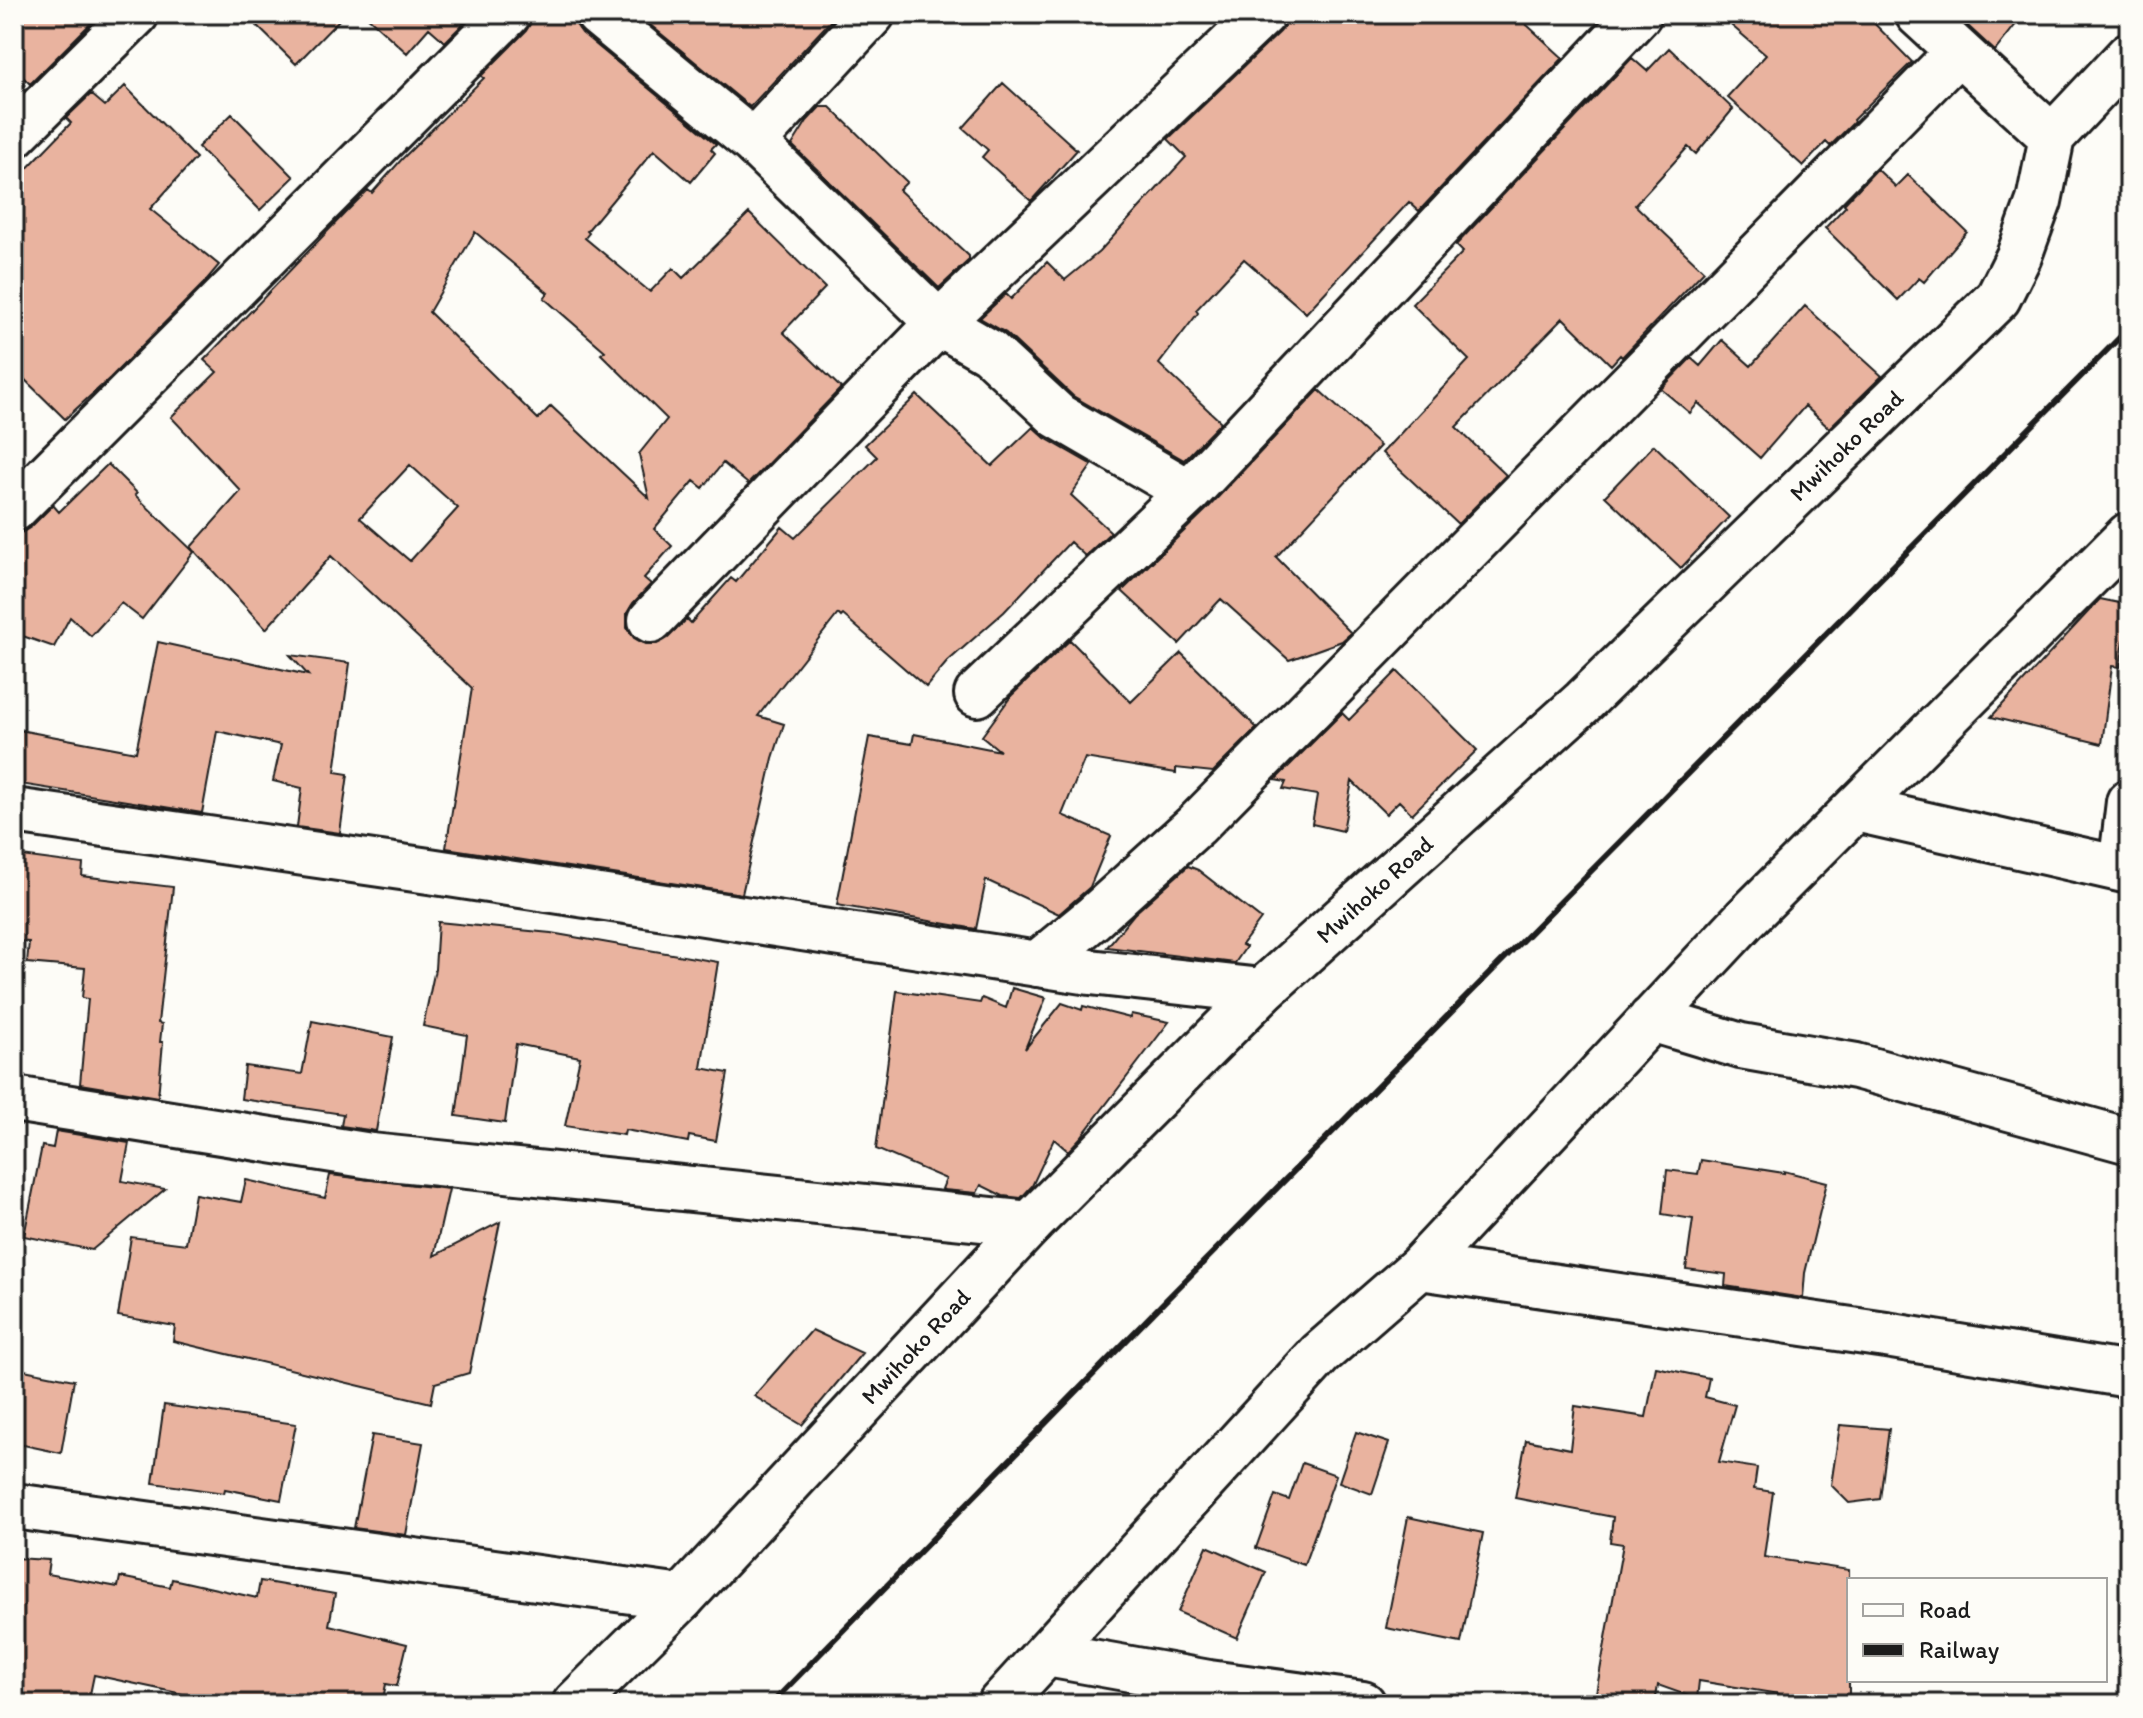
<svg xmlns="http://www.w3.org/2000/svg" width="2143" height="1718" font-family="Itim,sans-serif">
<rect width="100%" height="100%" fill="#fdfcf7"/>
<filter id="ink" filterUnits="userSpaceOnUse"><feTurbulence type="fractalNoise" baseFrequency=".0125" numOctaves="2"/><feDisplacementMap in="SourceGraphic" scale="16" xChannelSelector="R" yChannelSelector="G"/><feConvolveMatrix kernelMatrix="1 2 1 2 8 2 1 2 1" color-interpolation-filters="sRGB"/></filter>
<g filter="url(#ink)">
<path fill="#e9b39f" stroke="#1c1c1c" stroke-width="2" fill-rule="evenodd" d="M 14,14 L 100,14 L 30,84 L 14,68 Z
M 245,14 L 345,14 L 296,64 Z
M 364,14 L 473,14 L 445,42 L 429,28 L 407,53 Z
M 532,14 L 574,14 L 575,23 L 582,33 L 716,144 L 711,149 L 715,153 L 691,182 L 654,150 L 587,231 L 589,233 L 585,238 L 650,292 L 673,268 L 683,278 L 749,213 L 825,288 L 783,332 L 841,388 L 748,484 L 723,463 L 703,488 L 694,481 L 654,529 L 672,546 L 644,578 L 651,584 L 633,603 L 627,613 L 627,628 L 634,638 L 646,644 L 657,644 L 668,638 L 687,619 L 691,623 L 731,578 L 736,582 L 782,527 L 795,538 L 877,457 L 865,445 L 917,395 L 992,466 L 1033,427 L 1045,438 L 1092,465 L 1071,495 L 1111,532 L 1085,556 L 1070,542 L 1004,612 L 947,662 L 926,687 L 843,615 L 841,617 L 838,614 L 758,716 L 784,724 L 773,758 L 742,894 L 446,848 L 472,688 L 331,556 L 266,629 L 191,547 L 241,491 L 171,417 L 217,372 L 204,360 L 347,211 L 368,190 L 372,193 L 402,159 L 484,78 L 481,76 L 526,31 L 532,21 ZM 475,232 L 548,293 L 544,298 L 605,351 L 601,354 L 667,419 L 639,454 L 649,498 L 551,406 L 538,419 L 429,312 ZM 410,465 L 458,508 L 410,561 L 360,518 Z
M 637,14 L 837,14 L 750,107 Z
M 1295,14 L 1515,14 L 1563,58 L 1419,211 L 1409,202 L 1306,313 L 1244,259 L 1196,310 L 1198,313 L 1159,364 L 1221,422 L 1184,460 L 1073,396 L 1006,333 L 980,318 L 1006,294 L 1011,299 L 1047,262 L 1065,280 L 1099,252 L 1186,157 L 1168,139 L 1280,32 Z
M 1718,14 L 1865,14 L 1912,62 L 1853,120 L 1854,122 L 1830,146 L 1826,142 L 1803,166 L 1727,97 L 1766,55 Z
M 1955,14 L 2024,14 L 1995,51 Z
M 1669,48 L 1733,109 L 1696,154 L 1688,147 L 1635,205 L 1704,271 L 1622,357 L 1620,355 L 1611,365 L 1563,318 L 1456,427 L 1506,475 L 1458,524 L 1382,453 L 1469,360 L 1412,304 L 1463,252 L 1456,245 L 1632,58 L 1647,71 Z
M 1003,83 L 1077,150 L 1031,201 L 982,157 L 988,150 L 963,128 Z
M 125,86 L 196,158 L 150,209 L 219,265 L 203,284 L 110,378 L 65,419 L 14,369 L 14,182 L 71,123 L 66,118 L 91,94 L 105,106 Z
M 820,107 L 830,107 L 907,182 L 899,190 L 969,256 L 969,260 L 939,288 L 792,145 L 807,121 Z
M 232,114 L 294,177 L 260,210 L 198,147 Z
M 1877,169 L 1896,187 L 1908,175 L 1967,232 L 1924,282 L 1919,278 L 1898,300 L 1825,228 L 1846,206 L 1844,204 Z
M 1805,306 L 1882,376 L 1829,428 L 1805,406 L 1760,458 L 1698,403 L 1690,413 L 1661,389 L 1691,358 L 1700,366 L 1722,340 L 1751,366 Z
M 1319,390 L 1380,446 L 1276,557 L 1351,633 L 1342,641 L 1289,660 L 1221,599 L 1179,644 L 1122,591 L 1207,509 Z
M 1654,445 L 1729,517 L 1681,568 L 1605,496 Z
M 108,464 L 137,493 L 135,495 L 194,552 L 142,619 L 121,603 L 91,636 L 70,617 L 54,647 L 14,633 L 14,533 L 21,533 L 31,527 L 53,505 L 59,512 Z
M 2100,599 L 2129,605 L 2120,667 L 2112,666 L 2102,744 L 1991,717 Z
M 1070,640 L 1131,702 L 1181,653 L 1257,728 L 1213,772 L 1176,768 L 1176,773 L 1085,758 L 1062,815 L 1111,836 L 1090,887 L 1059,914 L 986,880 L 976,929 L 837,905 L 869,737 L 912,744 L 914,734 L 1000,751 L 982,736 L 1012,695 Z
M 158,642 L 308,675 L 290,655 L 350,663 L 335,772 L 348,774 L 340,833 L 297,827 L 302,788 L 273,781 L 281,745 L 217,731 L 202,813 L 14,783 L 14,729 L 136,752 Z
M 1397,671 L 1477,750 L 1412,814 L 1399,801 L 1386,814 L 1352,781 L 1343,831 L 1312,824 L 1317,795 L 1283,789 L 1286,782 L 1275,780 L 1342,713 L 1349,720 Z
M 14,855 L 83,864 L 82,876 L 173,887 L 158,1023 L 162,1024 L 160,1042 L 163,1042 L 158,1097 L 80,1084 L 88,999 L 82,998 L 85,968 L 27,963 L 29,942 L 14,941 Z
M 1188,866 L 1198,870 L 1261,919 L 1242,945 L 1246,947 L 1235,963 L 1107,947 L 1134,914 Z
M 438,922 L 551,933 L 718,962 L 701,1068 L 728,1073 L 716,1141 L 689,1136 L 688,1142 L 625,1130 L 624,1135 L 565,1126 L 580,1057 L 516,1044 L 505,1123 L 456,1116 L 467,1035 L 423,1026 L 435,969 Z
M 1012,988 L 1046,998 L 1025,1049 L 1062,1003 L 1082,1010 L 1083,1006 L 1130,1018 L 1131,1014 L 1169,1022 L 1081,1137 L 1068,1151 L 1054,1139 L 1032,1186 L 1021,1198 L 1003,1196 L 981,1185 L 977,1193 L 944,1190 L 942,1189 L 946,1179 L 876,1149 L 897,991 L 980,1003 L 982,998 L 1006,1008 Z
M 312,1021 L 393,1037 L 376,1131 L 341,1126 L 343,1114 L 241,1099 L 245,1066 L 302,1074 Z
M 56,1131 L 129,1143 L 122,1181 L 165,1189 L 92,1250 L 24,1236 L 42,1146 L 53,1148 Z
M 1701,1160 L 1784,1173 L 1784,1171 L 1827,1182 L 1805,1273 L 1803,1298 L 1725,1286 L 1726,1274 L 1686,1269 L 1693,1219 L 1662,1214 L 1667,1170 L 1698,1174 Z
M 330,1175 L 449,1189 L 434,1256 L 500,1222 L 469,1373 L 435,1383 L 431,1403 L 173,1341 L 175,1326 L 118,1316 L 131,1237 L 186,1244 L 195,1194 L 241,1202 L 246,1180 L 325,1198 Z
M 812,1330 L 862,1353 L 802,1425 L 754,1396 Z
M 1656,1367 L 1709,1378 L 1705,1397 L 1735,1405 L 1719,1462 L 1757,1468 L 1754,1489 L 1773,1492 L 1764,1557 L 1849,1570 L 1849,1704 L 1777,1704 L 1779,1694 L 1699,1681 L 1697,1699 L 1658,1685 L 1655,1704 L 1594,1704 L 1623,1544 L 1610,1542 L 1613,1517 L 1515,1498 L 1526,1440 L 1570,1449 L 1575,1406 L 1646,1417 Z
M 14,1368 L 74,1380 L 61,1453 L 14,1443 Z
M 164,1405 L 296,1424 L 281,1500 L 225,1489 L 224,1493 L 153,1483 Z
M 1840,1425 L 1889,1429 L 1880,1499 L 1849,1503 L 1831,1485 Z
M 1356,1432 L 1389,1443 L 1372,1494 L 1339,1482 Z
M 372,1435 L 423,1443 L 406,1535 L 354,1528 Z
M 1302,1463 L 1336,1475 L 1304,1565 L 1256,1548 L 1275,1495 L 1289,1500 Z
M 1408,1517 L 1483,1533 L 1461,1643 L 1386,1628 Z
M 1207,1546 L 1266,1572 L 1237,1638 L 1178,1612 Z
M 14,1558 L 49,1560 L 47,1574 L 118,1587 L 120,1577 L 170,1587 L 172,1579 L 257,1598 L 260,1581 L 335,1594 L 329,1625 L 407,1644 L 397,1686 L 386,1684 L 382,1704 L 229,1704 L 94,1675 L 88,1704 L 21,1704 L 23,1693 L 14,1691 Z"/>
<g fill="none" stroke-linecap="round" stroke-linejoin="round">
<defs>
<path id="minor" d="M 598,14 L 753,142 L 939,323 L 989,352 L 1058,416 L 1189,492
M 1918,14 L 2052,137
M 14,135 L 136,14
M 753,142 L 872,14
M 14,509 L 508,14
M 651,620 L 939,323 L 1263,14
M 977,694 L 1189,492 L 1639,14
M 1856,809 L 2129,871
M 14,811 L 429,871 L 1090,972 L 1262,991
M 2121,869 L 2129,802
M 1037,964 L 1093,918 L 1196,825 L 1958,52
M 1651,1019 L 1741,1046 L 1856,1066 L 2129,1141
M 14,1099 L 371,1156 L 1030,1224
M 1420,1267 L 1886,1335 L 2129,1375
M 14,1506 L 682,1598
M 1047,1654 L 1209,1683 L 1363,1704
M 1000,1704 L 1320,1354 L 1420,1267 L 1745,919 L 2129,535"/>
<g id="tertiary">
<path id="s1" d="M 575,1704 L 682,1598 L 1030,1224 L 1262,991 L 1584,701 L 1998,298 L 2019,256 L 2039,201 L 2052,137 L 2129,55"/>
</g>
</defs>
<use href="#minor" stroke="#1c1c1c" stroke-width="50"/>
<use href="#tertiary" stroke="#1c1c1c" stroke-width="50"/>
<use href="#minor" stroke="#fdfcf7" stroke-width="44"/>
<use href="#tertiary" stroke="#fdfcf7" stroke-width="44"/>
<path stroke="#1c1c1c" stroke-width="6" d="M 771,1704 L 1168,1298 L 2129,328"/>
</g>
</g>
<g text-anchor="middle" stroke-width="7" stroke-linejoin="round" paint-order="stroke">
<g font-size="24" fill="#1c1c1c" stroke="#fdfcf7">
<text dy="8" stroke="none"><textPath href="#s1" startOffset="1790">Mwihoko Road</textPath></text>
<text dy="8" stroke="none"><textPath href="#s1" startOffset="1142">Mwihoko Road</textPath></text>
<text dy="8" stroke="none"><textPath href="#s1" startOffset="494">Mwihoko Road</textPath></text>
</g>
</g>
<rect width="2143" height="1718" fill="none" stroke="#fdfcf7" stroke-width="48"/>
<rect x="24" y="24" width="2095" height="1670" fill="none" stroke="#1c1c1c" stroke-width="3" filter="url(#ink)"/>
<rect x="1847" y="1578" width="260" height="104" fill="#fdfcf7" stroke="#a3a29f" stroke-width="2"/>
<rect x="1863" y="1604" width="40" height="12" fill="#fdfcf7" stroke="#a3a29f" stroke-width="2"/>
<text x="1919" y="1618" font-size="24" fill="#1c1c1c">Road</text>
<rect x="1863" y="1644" width="40" height="12" fill="#1c1c1c" stroke="#a3a29f" stroke-width="2"/>
<text x="1919" y="1658" font-size="24" fill="#1c1c1c">Railway</text>
</svg>
